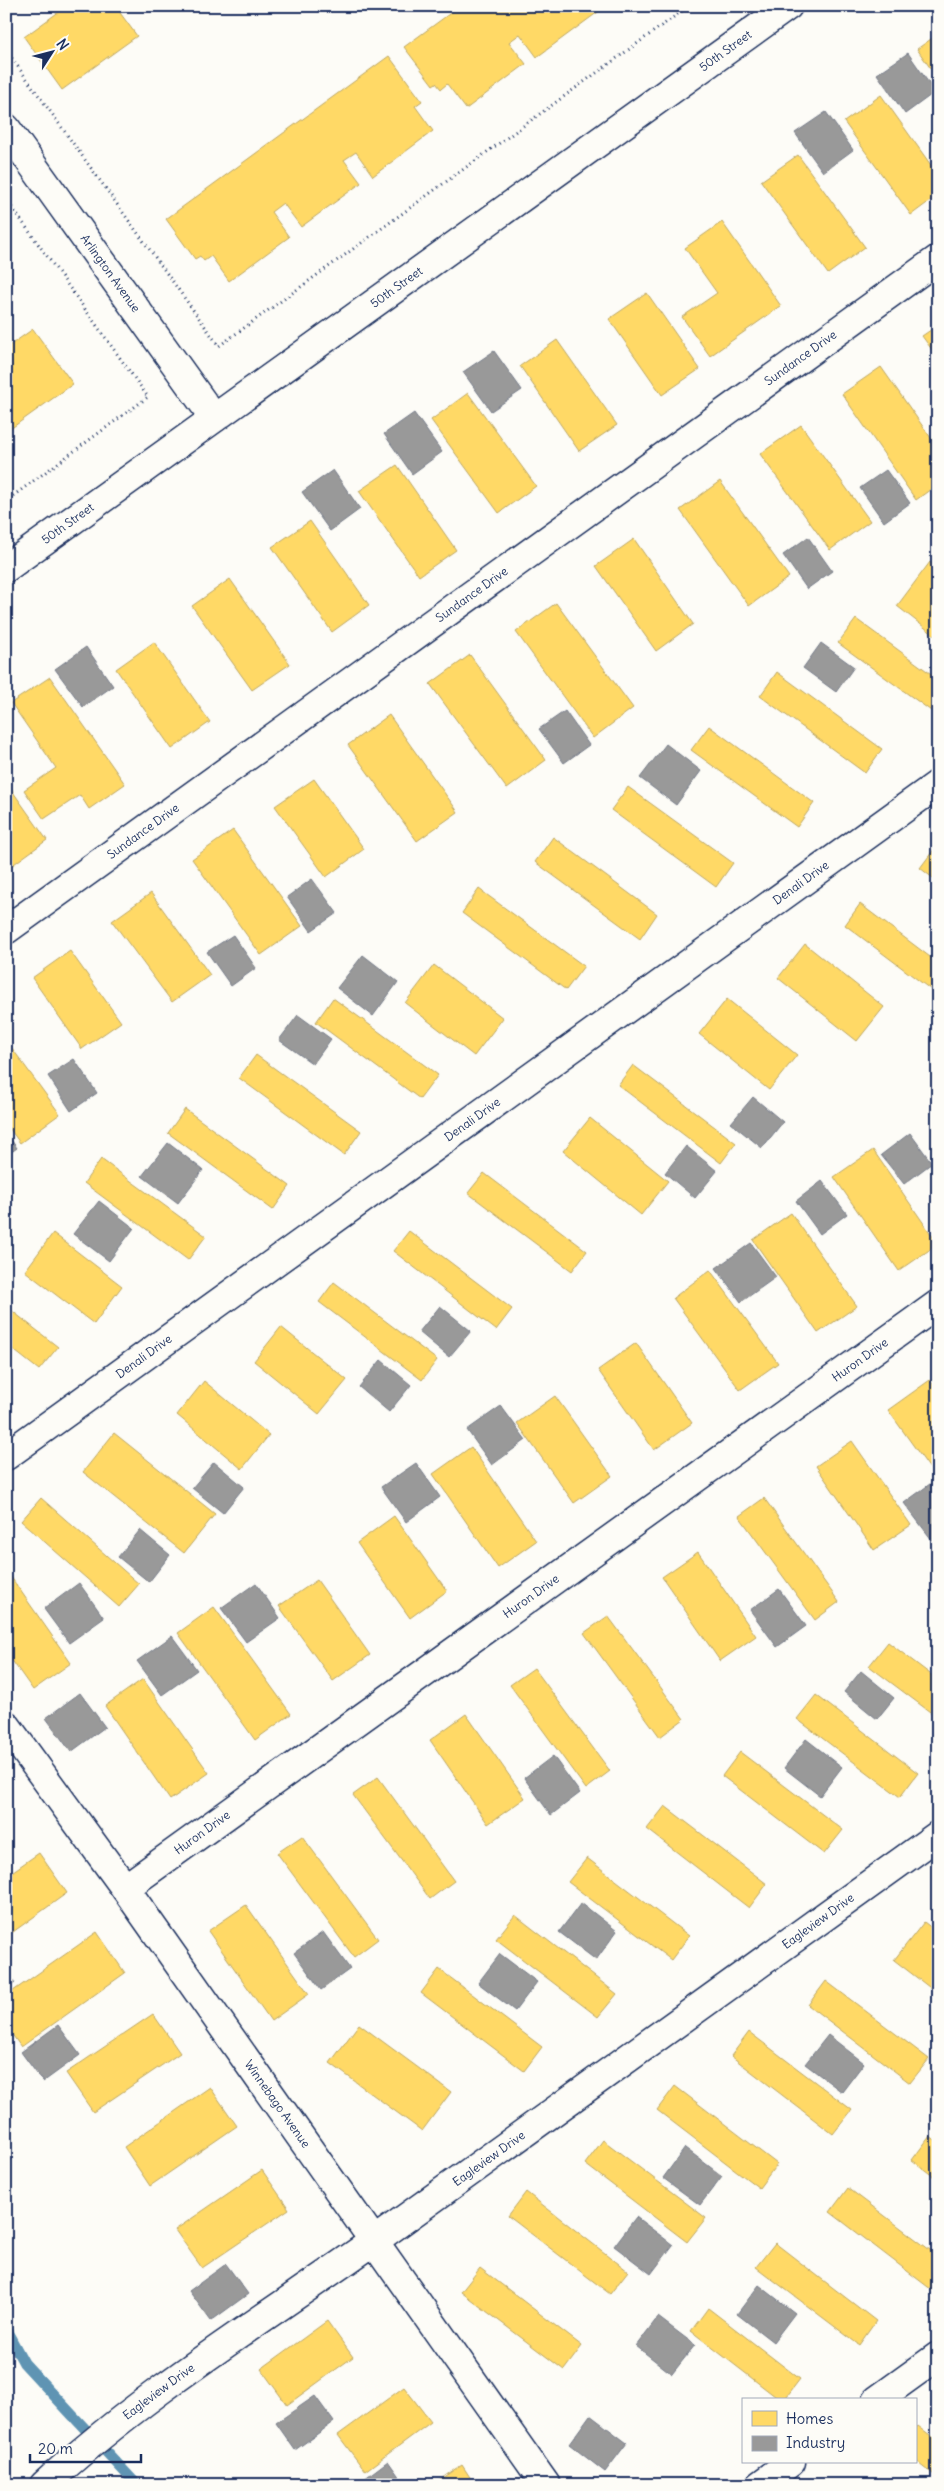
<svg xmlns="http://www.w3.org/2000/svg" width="944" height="2491" font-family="Delius,sans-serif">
<rect width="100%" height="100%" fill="#fdfcf7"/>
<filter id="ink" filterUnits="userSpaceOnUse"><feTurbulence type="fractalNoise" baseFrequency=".02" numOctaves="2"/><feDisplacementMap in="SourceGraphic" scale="10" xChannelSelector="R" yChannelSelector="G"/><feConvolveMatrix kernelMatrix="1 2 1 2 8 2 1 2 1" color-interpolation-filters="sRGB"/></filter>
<g filter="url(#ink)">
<path fill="#ffd966" stroke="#bba664" d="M 57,6 L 115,6 L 137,36 L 62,90 L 24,37 L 60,11 Z
M 460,6 L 593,6 L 598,12 L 537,57 L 520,34 L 509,42 L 526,64 L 466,109 L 447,84 L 441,89 L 436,83 L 433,85 L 404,47 Z
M 938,34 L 938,79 L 917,49 Z
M 389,56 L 422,101 L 415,106 L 433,131 L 373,176 L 356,152 L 344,160 L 361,183 L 301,227 L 283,203 L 271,212 L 289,237 L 229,281 L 211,256 L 204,261 L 200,256 L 195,259 L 166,219 Z
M 881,95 L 938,175 L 938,195 L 911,215 L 844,122 Z
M 798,155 L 865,247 L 828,274 L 761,181 Z
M 722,222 L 781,306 L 710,356 L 682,317 L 717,293 L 685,248 Z
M 647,293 L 700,369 L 662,395 L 609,319 Z
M 938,325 L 938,358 L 922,336 Z
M 33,329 L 73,384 L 6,432 L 6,348 Z
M 557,340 L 617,425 L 579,451 L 520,366 Z
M 881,367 L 938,448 L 938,484 L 916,500 L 842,394 Z
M 468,393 L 536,486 L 499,513 L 431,420 Z
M 801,425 L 870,521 L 830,550 L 760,454 Z
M 397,465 L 456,550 L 419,576 L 359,491 Z
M 720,481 L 789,577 L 749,606 L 680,510 Z
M 310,521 L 369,605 L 332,632 L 272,547 Z
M 634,539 L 693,624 L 656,651 L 596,566 Z
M 930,562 L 938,568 L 938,638 L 897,606 Z
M 230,579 L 290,664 L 252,690 L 192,606 Z
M 556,603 L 633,708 L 593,738 L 516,632 Z
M 856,619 L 938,679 L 938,716 L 838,643 Z
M 154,642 L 210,722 L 172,749 L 116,669 Z
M 470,655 L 546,760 L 507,789 L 430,684 Z
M 777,672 L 882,749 L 865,773 L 760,696 Z
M 50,677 L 125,784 L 89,809 L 80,795 L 44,819 L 24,790 L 56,768 L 11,703 Z
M 389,715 L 458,812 L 417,841 L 348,745 Z
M 709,726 L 814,803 L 797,827 L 691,750 Z
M 314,779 L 364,849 L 326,877 L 275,806 Z
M 6,782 L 47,840 L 7,869 L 6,868 Z
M 628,787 L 733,863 L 716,887 L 611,810 Z
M 233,830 L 302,926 L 261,955 L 192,859 Z
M 553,837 L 657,914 L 640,939 L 535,862 Z
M 935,848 L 938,850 L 938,882 L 920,868 Z
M 479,889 L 584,966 L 566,990 L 462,913 Z
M 151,893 L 210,975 L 172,1002 L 112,921 Z
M 860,904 L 938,963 L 938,995 L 845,925 Z
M 805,944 L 884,1007 L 857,1041 L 778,978 Z
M 70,951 L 121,1022 L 82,1049 L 32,978 Z
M 434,965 L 503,1018 L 474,1056 L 405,1003 Z
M 333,998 L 438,1075 L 420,1099 L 316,1022 Z
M 727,999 L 797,1055 L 769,1090 L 699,1034 Z
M 6,1040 L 60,1114 L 20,1143 L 6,1124 Z
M 256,1055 L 361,1131 L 344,1155 L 239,1078 Z
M 633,1065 L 736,1143 L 721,1163 L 618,1085 Z
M 185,1109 L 290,1186 L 273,1210 L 168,1133 Z
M 590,1118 L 668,1181 L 641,1215 L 563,1151 Z
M 873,1150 L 938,1244 L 899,1271 L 834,1177 Z
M 101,1159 L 206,1236 L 188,1260 L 84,1183 Z
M 484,1173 L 587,1251 L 572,1271 L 468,1193 Z
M 791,1213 L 857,1306 L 818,1333 L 753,1240 Z
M 409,1231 L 512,1309 L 496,1330 L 393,1251 Z
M 53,1233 L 122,1286 L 94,1324 L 25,1271 Z
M 710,1270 L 778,1363 L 740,1390 L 673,1298 Z
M 334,1282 L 437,1360 L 422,1380 L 319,1302 Z
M 6,1306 L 58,1347 L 39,1370 L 6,1344 Z
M 281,1327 L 347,1380 L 319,1414 L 254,1361 Z
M 636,1343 L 692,1423 L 654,1450 L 598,1370 Z
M 930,1380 L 938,1391 L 938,1480 L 888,1410 Z
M 204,1381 L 269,1435 L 242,1469 L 177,1415 Z
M 555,1396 L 612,1476 L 574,1503 L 517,1423 Z
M 114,1433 L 215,1514 L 184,1553 L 83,1472 Z
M 852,1441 L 911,1525 L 874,1550 L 816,1466 Z
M 471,1447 L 536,1541 L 498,1568 L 433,1474 Z
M 41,1498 L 139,1584 L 119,1607 L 21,1521 Z
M 764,1498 L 839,1602 L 815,1620 L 739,1516 Z
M 394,1516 L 447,1591 L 410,1618 L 357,1543 Z
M 698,1552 L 756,1636 L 720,1661 L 662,1577 Z
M 6,1570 L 71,1663 L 33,1690 L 6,1652 Z
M 317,1580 L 370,1655 L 333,1681 L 279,1606 Z
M 214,1607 L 291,1714 L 255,1740 L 178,1633 Z
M 608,1616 L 684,1719 L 660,1737 L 584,1633 Z
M 888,1642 L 938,1680 L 938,1718 L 869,1666 Z
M 534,1668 L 610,1771 L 586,1789 L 510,1685 Z
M 143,1679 L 209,1773 L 170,1800 L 105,1706 Z
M 816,1695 L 918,1773 L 900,1797 L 797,1719 Z
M 466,1714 L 525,1798 L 488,1824 L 430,1740 Z
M 740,1752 L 843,1830 L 824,1854 L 722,1776 Z
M 378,1777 L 454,1881 L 430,1899 L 353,1795 Z
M 665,1806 L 767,1884 L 749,1908 L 647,1829 Z
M 302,1836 L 378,1939 L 354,1957 L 277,1853 Z
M 39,1853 L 67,1893 L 6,1937 L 6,1876 Z
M 587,1858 L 689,1936 L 671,1960 L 568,1882 Z
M 246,1905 L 309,1994 L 271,2021 L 208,1931 Z
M 515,1915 L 617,1994 L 598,2017 L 496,1939 Z
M 924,1922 L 938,1933 L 938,1994 L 894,1960 Z
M 97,1932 L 125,1973 L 21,2047 L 6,2026 L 6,1996 Z
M 439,1969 L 542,2047 L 524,2071 L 421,1993 Z
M 826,1981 L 929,2059 L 910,2083 L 808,2005 Z
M 153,2014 L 180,2053 L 93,2112 L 66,2073 Z
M 359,2024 L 451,2092 L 422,2131 L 330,2063 Z
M 749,2032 L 852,2110 L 833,2134 L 731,2056 Z
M 675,2086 L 777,2164 L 759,2188 L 657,2110 Z
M 210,2087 L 237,2126 L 150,2186 L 124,2147 Z
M 930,2136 L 938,2142 L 938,2180 L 912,2160 Z
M 603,2140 L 706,2218 L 687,2242 L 585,2164 Z
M 262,2170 L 289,2209 L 202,2268 L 175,2230 Z
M 848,2188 L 938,2256 L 938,2283 L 932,2290 L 830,2212 Z
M 526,2192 L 628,2271 L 610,2294 L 508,2216 Z
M 775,2243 L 876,2321 L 859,2345 L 756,2267 Z
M 480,2268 L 582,2346 L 564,2370 L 461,2292 Z
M 708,2308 L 800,2379 L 784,2400 L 780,2400 L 691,2331 Z
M 327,2321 L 353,2357 L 287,2405 L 261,2369 Z
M 404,2387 L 431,2422 L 365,2471 L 338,2435 Z
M 918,2426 L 938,2441 L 938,2478 L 915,2460 L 915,2429 Z
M 462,2465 L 475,2485 L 433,2485 Z"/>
<path fill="#999" stroke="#737987" d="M 908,53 L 935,92 L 905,114 L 877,74 Z
M 826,112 L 853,150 L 823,172 L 795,133 Z
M 494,351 L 522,390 L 491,411 L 463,372 Z
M 414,413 L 442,452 L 412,474 L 384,434 Z
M 333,470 L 360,509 L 330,531 L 302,492 Z
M 886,470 L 910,503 L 884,522 L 860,488 Z
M 808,537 L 832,571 L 807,589 L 783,555 Z
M 821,643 L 854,667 L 836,692 L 803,668 Z
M 86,647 L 113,686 L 83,707 L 55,669 Z
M 565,711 L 589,745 L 564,763 L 539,729 Z
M 666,744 L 701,771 L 676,805 L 640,778 Z
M 312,879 L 337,913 L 311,931 L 287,897 Z
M 233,935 L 256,968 L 231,986 L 207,952 Z
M 363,955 L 398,982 L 373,1016 L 337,988 Z
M 298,1015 L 331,1039 L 313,1064 L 279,1040 Z
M 74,1059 L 97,1093 L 71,1111 L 48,1076 Z
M 753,1097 L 783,1122 L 762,1148 L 731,1123 Z
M 6,1133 L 17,1148 L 6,1156 Z
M 910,1133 L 932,1163 L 904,1184 L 881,1155 Z
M 168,1143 L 203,1170 L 178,1203 L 142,1176 Z
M 686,1146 L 717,1171 L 695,1198 L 665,1173 Z
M 822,1181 L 847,1214 L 820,1234 L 796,1201 Z
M 99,1201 L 134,1228 L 109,1261 L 73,1234 Z
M 751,1243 L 776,1277 L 741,1302 L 716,1268 Z
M 440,1306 L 471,1331 L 449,1357 L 419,1332 Z
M 381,1360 L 411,1385 L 389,1412 L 359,1387 Z
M 501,1406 L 526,1440 L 492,1465 L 467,1430 Z
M 214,1462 L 244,1487 L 223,1513 L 192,1488 Z
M 416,1463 L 440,1497 L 406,1522 L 381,1487 Z
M 934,1481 L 938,1487 L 938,1536 L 932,1540 L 904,1503 Z
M 140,1530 L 170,1555 L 149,1582 L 118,1557 Z
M 79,1583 L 104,1618 L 69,1643 L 44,1609 Z
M 256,1583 L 280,1618 L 246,1642 L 221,1608 Z
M 779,1589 L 806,1626 L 777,1647 L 750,1610 Z
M 172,1636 L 197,1670 L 162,1695 L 137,1661 Z
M 861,1671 L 894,1698 L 877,1719 L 844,1692 Z
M 80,1693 L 105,1727 L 71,1752 L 46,1718 Z
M 806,1739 L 842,1767 L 820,1796 L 784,1768 Z
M 553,1756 L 580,1793 L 551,1815 L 524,1778 Z
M 581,1903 L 617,1931 L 596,1960 L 559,1932 Z
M 323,1932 L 350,1969 L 321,1990 L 294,1953 Z
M 500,1954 L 537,1982 L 515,2011 L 478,1983 Z
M 6,1971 L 15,1983 L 6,1989 Z
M 58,2025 L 80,2055 L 43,2082 L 21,2052 Z
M 828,2035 L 864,2063 L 842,2092 L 805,2064 Z
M 685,2148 L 722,2176 L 700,2205 L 663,2178 Z
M 636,2217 L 673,2245 L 651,2274 L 614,2246 Z
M 226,2264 L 248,2294 L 211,2321 L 189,2291 Z
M 759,2285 L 795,2313 L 773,2342 L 737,2314 Z
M 658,2317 L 695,2345 L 672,2374 L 636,2346 Z
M 315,2396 L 334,2422 L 295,2450 L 276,2423 Z
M 590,2415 L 627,2443 L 605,2472 L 569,2444 Z
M 388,2461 L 405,2485 L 356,2485 Z"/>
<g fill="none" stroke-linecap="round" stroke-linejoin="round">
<path stroke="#5f94b3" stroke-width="11" d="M 6,2330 L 24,2363 L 137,2485"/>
<defs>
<g id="minor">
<path id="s1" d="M 6,128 L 214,418"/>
<path id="s2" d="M 6,568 L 788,6"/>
<path id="s3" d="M 6,930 L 938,259"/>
<path id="s4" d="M 6,1456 L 938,784"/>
<path id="s5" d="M 6,1725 L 125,1888 L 546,2485"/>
<path id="s6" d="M 125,1888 L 938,1304"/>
<path d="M 877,2400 L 938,2356"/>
<path id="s7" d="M 44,2485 C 145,2392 263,2320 374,2241 C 563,2106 750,1970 938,1835"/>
<path d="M 760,2485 L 791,2462"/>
</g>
</defs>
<use href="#minor" stroke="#1b2f5e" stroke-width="31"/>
<path stroke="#1b2f5e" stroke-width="3" stroke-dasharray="1 4" stroke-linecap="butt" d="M 6,50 L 219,346 L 689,6
M 6,199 L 148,397 L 6,501"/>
<use href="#minor" stroke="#fdfcf7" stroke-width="28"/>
</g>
</g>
<g text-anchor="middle" stroke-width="5" stroke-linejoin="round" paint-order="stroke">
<g font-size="12" fill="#1b2f5e" stroke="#fdfcf7">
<text dy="4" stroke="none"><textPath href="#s2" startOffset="886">50th Street</textPath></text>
<text dy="4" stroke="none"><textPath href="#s1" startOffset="179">Arlington Avenue</textPath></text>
<text dy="4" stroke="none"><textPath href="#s2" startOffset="481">50th Street</textPath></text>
<text dy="4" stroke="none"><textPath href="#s3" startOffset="979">Sundance Drive</textPath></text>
<text dy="4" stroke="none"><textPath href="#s2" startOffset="76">50th Street</textPath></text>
<text dy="4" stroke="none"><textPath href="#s3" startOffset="574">Sundance Drive</textPath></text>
<text dy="4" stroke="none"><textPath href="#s3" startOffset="169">Sundance Drive</textPath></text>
<text dy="4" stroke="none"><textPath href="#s4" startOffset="980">Denali Drive</textPath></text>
<text dy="4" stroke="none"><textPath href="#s4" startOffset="575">Denali Drive</textPath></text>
<text dy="4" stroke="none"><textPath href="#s4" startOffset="170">Denali Drive</textPath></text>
<text dy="4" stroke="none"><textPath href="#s6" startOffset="905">Huron Drive</textPath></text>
<text dy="4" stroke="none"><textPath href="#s6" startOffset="500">Huron Drive</textPath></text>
<text dy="4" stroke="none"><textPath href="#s6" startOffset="95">Huron Drive</textPath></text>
<text dy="4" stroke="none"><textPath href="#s7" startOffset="958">Eagleview Drive</textPath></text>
<text dy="4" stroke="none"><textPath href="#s5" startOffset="466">Winnebago Avenue</textPath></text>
<text dy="4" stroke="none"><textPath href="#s7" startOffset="552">Eagleview Drive</textPath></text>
<text dy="4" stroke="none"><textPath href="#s7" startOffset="148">Eagleview Drive</textPath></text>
</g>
</g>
<rect width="944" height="2491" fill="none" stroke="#fdfcf7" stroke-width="25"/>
<rect x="12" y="12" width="919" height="2466" fill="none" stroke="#1b2f5e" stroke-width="2" filter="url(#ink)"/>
<rect x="742" y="2398" width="175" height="65" fill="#fdfcf7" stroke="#a3aaba"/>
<rect x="752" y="2411" width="25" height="15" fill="#ffd966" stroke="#a3aaba"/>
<text x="786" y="2424" font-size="15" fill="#1b2f5e">Homes</text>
<rect x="752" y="2436" width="25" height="15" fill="#999999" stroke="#a3aaba"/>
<text x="786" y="2448" font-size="15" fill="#1b2f5e">Industry</text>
<g transform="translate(52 52) rotate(54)" stroke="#fdfcf7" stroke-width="4" paint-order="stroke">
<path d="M0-4L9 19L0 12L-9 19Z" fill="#1b2f5e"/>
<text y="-8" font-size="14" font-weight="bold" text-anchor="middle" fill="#1b2f5e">N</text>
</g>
<path d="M30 2454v8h111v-8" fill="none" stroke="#1b2f5e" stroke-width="2.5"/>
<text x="38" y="2454" font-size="15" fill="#1b2f5e" stroke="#fdfcf7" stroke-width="4" paint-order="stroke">20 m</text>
</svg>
